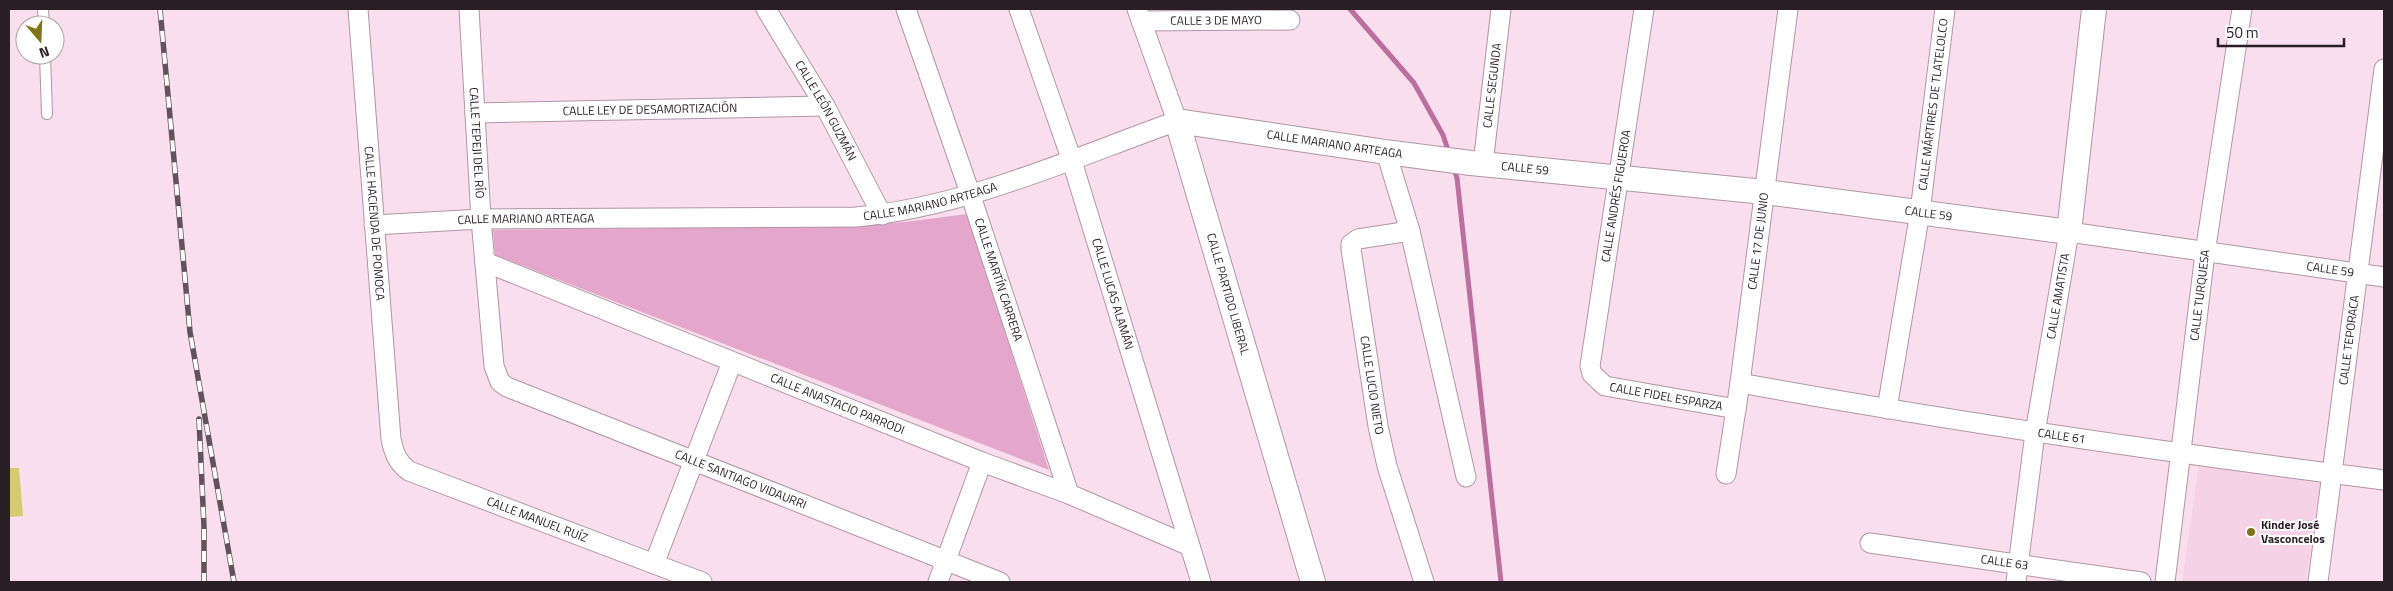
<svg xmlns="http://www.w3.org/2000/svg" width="2393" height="591" font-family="'Titillium Web',sans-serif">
<rect width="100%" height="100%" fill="#f9deed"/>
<path fill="#f5d2e6" d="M 2199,465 L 2320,482 L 2306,582 L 2182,582 Z"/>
<path fill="#e4a7cb" d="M 967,214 L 1049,470 L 495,255 L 493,230 L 843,226 L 905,222 Z"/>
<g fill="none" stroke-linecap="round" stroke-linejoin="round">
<path stroke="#ba6f9e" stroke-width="5" d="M 1350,9 L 1414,83 L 1443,135 L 1449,153
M 1454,169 L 1457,178 L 1501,582"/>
</g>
<path fill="#d5ca70" d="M 9,468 L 19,468 L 23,516 L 9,517 Z"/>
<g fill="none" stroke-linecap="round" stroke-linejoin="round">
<defs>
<path id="service" d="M 43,9 L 44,25
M 45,55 L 47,114"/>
<g id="minor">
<path id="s1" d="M 358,9 L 391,439 C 394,453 397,462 409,471 L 702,582"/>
<path id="s2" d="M 469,9 L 481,219 L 494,366 L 500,382 L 507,387 L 1000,582"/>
<path id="s3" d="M 766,9 L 825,106 L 882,215"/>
<path id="s4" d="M 906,9 L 971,196 L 1069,494"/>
<path id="s5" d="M 1019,9 L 1071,158 L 1201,582"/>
<path id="s6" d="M 1644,9 L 1590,366 L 1592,374 L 1605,386 L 1736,409"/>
<path id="s7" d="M 1141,21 L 1290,20"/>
<path id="s8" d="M 475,113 L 825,106"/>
<path d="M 1386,152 L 1410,231 L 1466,477"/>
<path id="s9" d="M 1483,164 L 1501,9"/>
<path id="s10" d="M 374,225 L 481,219 L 856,217 C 966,207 1073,158 1177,121 L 1137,9"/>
<path id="s11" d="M 1410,231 L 1358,239 L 1351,244 L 1351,249 L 1378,426 L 1387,466 L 1424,582"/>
<path id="s12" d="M 485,262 L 982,462 L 1069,494 L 1190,546"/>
<path id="s13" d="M 1740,383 C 1954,422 2169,453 2384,480"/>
<path id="s14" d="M 1887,409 L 1920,212 L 1945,9"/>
<path id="s15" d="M 1726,474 L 1740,383 L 1788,9"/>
<path id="s16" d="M 1870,543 L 2141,582"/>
<path d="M 654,564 L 732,362"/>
<path d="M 938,582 L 982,462"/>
<path id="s17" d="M 2016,582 L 2035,433 L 2069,232 L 2384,277"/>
<path id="s18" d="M 2165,582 L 2205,253 L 2242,9"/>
<path id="s19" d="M 2318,582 L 2384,69"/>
</g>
<g id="tertiary">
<path id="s20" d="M 1313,582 L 1177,121 L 1386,152 L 1471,163 L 1765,192 L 2069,232 L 2094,9"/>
</g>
</defs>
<use href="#service" stroke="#b096a5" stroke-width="12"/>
<use href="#minor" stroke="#b096a5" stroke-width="21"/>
<use href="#tertiary" stroke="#b096a5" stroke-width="26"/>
<use href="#service" stroke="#fff" stroke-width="10"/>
<use href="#minor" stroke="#fff" stroke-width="19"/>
<use href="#tertiary" stroke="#fff" stroke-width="24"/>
<defs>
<path id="rail" d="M 160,9 L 190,332 L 234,582
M 199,419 L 204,527 L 204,582"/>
</defs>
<use href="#rail" stroke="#61525b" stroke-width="5.5"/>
<use href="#rail" stroke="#fff" stroke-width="4" stroke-dasharray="11" stroke-linecap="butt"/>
</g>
<circle fill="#7f7517" stroke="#fff" stroke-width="2" cx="2251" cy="532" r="5"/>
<g text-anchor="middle" stroke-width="4" stroke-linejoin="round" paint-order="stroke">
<g font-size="12" fill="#281e24" stroke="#fff">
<text dy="4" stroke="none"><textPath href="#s7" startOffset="75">CALLE 3 DE MAYO</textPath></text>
<text dy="4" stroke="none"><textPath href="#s9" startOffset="79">CALLE SEGUNDA</textPath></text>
<text dy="4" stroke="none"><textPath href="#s14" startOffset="308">CALLE MÁRTIRES DE TLATELOLCO</textPath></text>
<text dy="4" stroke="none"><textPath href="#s8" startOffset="175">CALLE LEY DE DESAMORTIZACIÓN</textPath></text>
<text dy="4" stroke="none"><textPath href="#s3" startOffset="118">CALLE LEÓN GUZMÁN</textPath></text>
<text dy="4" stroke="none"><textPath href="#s2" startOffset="134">CALLE TEPEJI DEL RÍO</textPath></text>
<text dy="4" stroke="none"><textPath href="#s20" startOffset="640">CALLE MARIANO ARTEAGA</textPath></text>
<text dy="4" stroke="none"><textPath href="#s20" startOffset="832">CALLE 59</textPath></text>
<text transform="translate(1616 196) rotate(-81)" y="4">CALLE ANDRÉS FIGUEROA</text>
<text dy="4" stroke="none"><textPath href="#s10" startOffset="558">CALLE MARIANO ARTEAGA</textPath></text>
<text dy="4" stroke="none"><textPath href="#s20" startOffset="1238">CALLE 59</textPath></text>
<text dy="4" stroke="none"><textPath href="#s10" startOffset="152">CALLE MARIANO ARTEAGA</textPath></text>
<text dy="4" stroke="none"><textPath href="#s1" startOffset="215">CALLE HACIENDA DE POMOCA</textPath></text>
<text dy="4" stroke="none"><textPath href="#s15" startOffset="235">CALLE 17 DE JUNIO</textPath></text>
<text dy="4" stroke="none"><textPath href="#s17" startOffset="618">CALLE 59</textPath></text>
<text dy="4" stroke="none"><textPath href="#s4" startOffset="286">CALLE MARTÍN CARRERA</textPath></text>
<text transform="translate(1228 294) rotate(74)" y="4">CALLE PARTIDO LIBERAL</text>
<text dy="4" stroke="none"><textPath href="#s5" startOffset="300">CALLE LUCAS ALAMÁN</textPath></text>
<text dy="4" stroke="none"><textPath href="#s18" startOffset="289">CALLE TURQUESA</textPath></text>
<text dy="4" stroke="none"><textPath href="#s17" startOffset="289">CALLE AMATISTA</textPath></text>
<text dy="4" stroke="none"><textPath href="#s19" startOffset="244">CALLE TEPORACA</textPath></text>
<text dy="4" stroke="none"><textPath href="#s11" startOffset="204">CALLE LUCIO NIETO</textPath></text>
<text dy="4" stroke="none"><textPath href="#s6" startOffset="449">CALLE FIDEL ESPARZA</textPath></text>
<text dy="4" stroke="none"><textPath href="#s12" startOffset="380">CALLE ANASTACIO PARRODI</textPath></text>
<text dy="4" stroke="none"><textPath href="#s13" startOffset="326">CALLE 61</textPath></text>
<text dy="4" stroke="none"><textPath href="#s2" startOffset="635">CALLE SANTIAGO VIDAURRI</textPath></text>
<text dy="4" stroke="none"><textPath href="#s1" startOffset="606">CALLE MANUEL RUÍZ</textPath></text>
<text dy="4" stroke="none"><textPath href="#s16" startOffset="136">CALLE 63</textPath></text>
</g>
<g font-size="12" font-weight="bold" fill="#281e24" stroke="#fff" text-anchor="start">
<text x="2261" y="529">Kinder José<tspan x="2261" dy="14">Vasconcelos</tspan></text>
</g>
</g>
<rect width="2393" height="591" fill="none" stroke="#281e24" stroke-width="20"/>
<g transform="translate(40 40) rotate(161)"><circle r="24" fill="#ffffff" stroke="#a9a5a7"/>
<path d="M0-4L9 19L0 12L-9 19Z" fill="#7f7517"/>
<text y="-8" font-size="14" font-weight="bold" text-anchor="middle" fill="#281e24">N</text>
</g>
<path d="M2218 38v8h126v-8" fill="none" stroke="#281e24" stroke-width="2.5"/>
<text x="2226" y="38" font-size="15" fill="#281e24" stroke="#ffffff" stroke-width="4" paint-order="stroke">50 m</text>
</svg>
